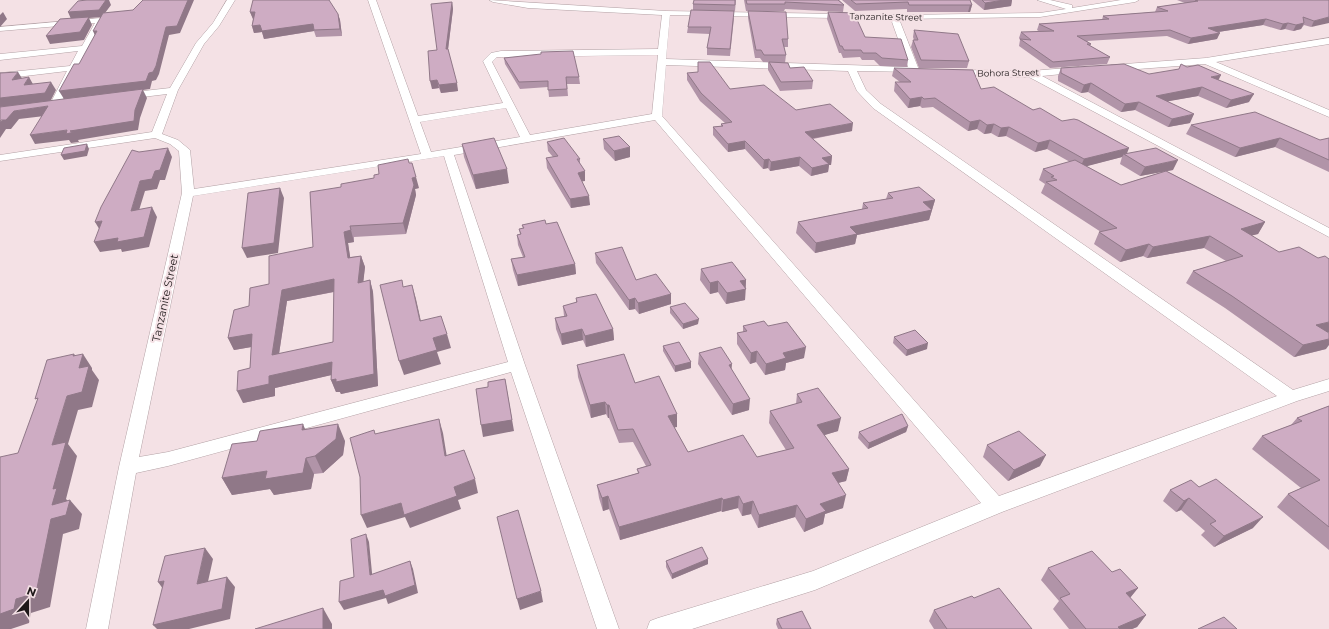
<svg xmlns="http://www.w3.org/2000/svg" width="1329" height="629" font-family="Montserrat,sans-serif">
<rect width="100%" height="100%" fill="#f4e1e5"/>
<g fill="none" stroke-linecap="round" stroke-linejoin="round">
<defs>
<path id="minor" d="M 227,0 L 235,0 L 219,26 L 204,44 L 178,90 L 162,134 L 178,140 L 190,150 L 194,189 L 421,154 L 368,0 L 376,0 L 418,116 L 503,103 L 483,61 L 491,53 L 501,51 L 658,49 L 662,15 L 528,8 L 493,2 L 489,0 L 666,11 L 900,15 L 1040,13 L 1066,9 L 1037,0 L 1050,0 L 1072,5 L 1072,8 L 1121,0 L 1139,0 L 1135,2 L 1040,17 L 899,19 L 919,70 L 917,72 L 857,71 L 866,90 L 881,104 L 1293,390 L 1329,379 L 1329,391 L 1297,401 L 1002,512 L 815,590 L 692,629 L 647,629 L 650,621 L 658,618 L 813,571 L 981,503 L 655,120 L 454,155 L 525,365 L 619,629 L 597,629 L 511,372 L 168,466 L 136,473 L 108,629 L 86,629 L 119,467 L 182,193 L 179,151 L 170,144 L 155,138 L 0,161 L 0,155 L 152,132 L 167,94 L 126,99 L 121,96 L 126,93 L 170,88 L 196,43 L 213,23 ZM 670,15 L 891,19 L 908,67 L 666,59 ZM 658,55 L 652,114 L 530,135 L 492,62 L 497,57 L 501,57 ZM 666,65 L 848,71 L 857,91 L 873,108 L 1277,396 L 999,496 L 662,116 ZM 506,108 L 520,137 L 431,152 L 420,122 ZM 444,156 L 508,362 L 168,452 L 139,457 L 193,196 Z
M 101,18 L 105,20 L 58,108 L 50,108 L 49,106 L 67,71 L 0,79 L 0,73 L 70,66 L 78,51 L 0,60 L 0,54 L 82,46 L 95,23 L 0,31 L 0,27 Z
M 1329,38 L 1329,44 L 1216,62 L 1329,110 L 1329,117 L 1205,64 L 1111,71 L 1106,68 L 1111,65 L 1206,58 Z
M 1079,67 L 1084,70 L 1082,72 L 1042,76 L 1329,228 L 1329,237 L 1029,77 L 956,76 L 951,73 L 956,70 L 1031,71 Z"/>
</defs>
<use href="#minor" stroke="#b3a1a5" stroke-width="1"/>
<use href="#minor" fill="#fff" fill-rule="evenodd"/>
</g>
<path fill="#b194a8" fill-rule="evenodd" d="M 736,0 L 735,11 L 693,10 L 693,4 Z
M 744,0 L 839,0 L 844,5 L 843,12 L 785,9 L 784,11 L 746,11 Z
M 842,0 L 970,0 L 972,5 L 970,12 L 907,12 L 907,9 L 855,11 Z
M 972,0 L 1012,0 L 1011,6 L 984,10 Z
M 1177,0 L 1329,0 L 1311,27 L 1304,25 L 1301,29 L 1293,31 L 1285,29 L 1280,30 L 1263,25 L 1218,32 L 1217,39 L 1188,44 L 1167,36 L 1087,41 L 1091,44 L 1090,46 L 1110,57 L 1107,64 L 1050,68 L 1019,46 L 1020,40 L 1019,38 L 1021,32 L 1040,32 L 1037,30 L 1039,24 L 1102,20 L 1103,16 L 1155,12 L 1157,7 L 1185,3 Z
M 452,2 L 453,9 L 448,50 L 458,91 L 441,93 L 439,88 L 432,89 L 437,50 Z
M 748,11 L 788,39 L 788,47 L 784,47 L 786,55 L 785,63 L 790,68 L 813,81 L 812,89 L 780,91 L 768,70 L 768,62 L 763,62 L 760,58 L 755,58 L 748,18 Z
M 250,12 L 338,14 L 340,20 L 342,36 L 316,37 L 314,31 L 264,39 L 262,32 L 254,33 L 252,26 L 253,19 Z
M 828,12 L 865,37 L 908,60 L 907,67 L 880,66 L 874,60 L 862,60 L 860,57 L 843,58 L 841,53 L 839,53 L 827,19 Z
M 734,18 L 730,56 L 707,55 L 707,48 L 710,34 L 687,33 L 688,27 Z
M 914,30 L 969,61 L 967,68 L 919,68 L 911,47 L 913,40 L 914,40 L 913,37 Z
M 504,58 L 579,77 L 580,84 L 567,84 L 568,96 L 549,97 L 548,87 L 520,89 L 505,64 Z
M 894,68 L 981,89 L 1062,121 L 1126,154 L 1173,170 L 1166,171 L 1265,222 L 1258,234 L 1252,235 L 1329,332 L 1327,332 L 1326,349 L 1294,357 L 1225,308 L 1186,283 L 1193,271 L 1226,261 L 1204,248 L 1147,258 L 1143,256 L 1120,262 L 1094,244 L 1099,232 L 1101,232 L 1041,193 L 1045,184 L 1039,180 L 1043,169 L 1070,162 L 1047,149 L 1035,152 L 1006,136 L 998,137 L 991,133 L 984,134 L 977,129 L 968,131 L 933,107 L 922,108 L 920,106 L 908,108 L 894,91 L 895,82 L 900,82 L 892,76 ZM 1122,157 L 1120,164 L 1140,176 L 1165,171 L 1121,185 L 1086,166 Z
M 1061,68 L 1219,80 L 1249,102 L 1226,108 L 1198,96 L 1168,101 L 1190,123 L 1168,127 L 1135,110 L 1121,112 L 1088,92 L 1081,93 L 1058,81 L 1058,76 Z
M 687,73 L 730,89 L 796,110 L 852,131 L 813,139 L 832,156 L 831,165 L 829,165 L 828,172 L 811,176 L 799,166 L 770,171 L 768,168 L 763,169 L 745,149 L 728,152 L 713,135 L 713,127 L 721,126 L 721,124 L 725,123 L 700,101 L 687,80 Z
M 1191,125 L 1320,140 L 1329,138 L 1329,172 L 1275,147 L 1235,157 L 1186,134 Z
M 603,139 L 630,157 L 615,161 L 604,149 Z
M 547,142 L 580,159 L 580,164 L 585,181 L 582,181 L 590,205 L 571,208 L 547,168 L 546,158 L 553,157 L 548,151 Z
M 462,144 L 509,183 L 476,189 L 464,157 Z
M 419,188 L 415,189 L 416,195 L 406,234 L 354,237 L 354,242 L 348,243 L 350,257 L 361,256 L 365,267 L 363,282 L 370,280 L 373,292 L 378,386 L 341,394 L 340,392 L 336,392 L 331,380 L 331,375 L 275,388 L 275,396 L 243,403 L 250,368 L 251,347 L 234,350 L 228,338 L 249,306 L 269,284 L 313,247 L 310,192 ZM 334,292 L 333,342 L 279,354 L 287,301 Z
M 888,193 L 935,200 L 929,220 L 857,235 L 855,244 L 815,253 L 796,233 L 798,222 L 862,209 L 863,203 L 886,199 Z
M 546,224 L 575,264 L 576,274 L 518,286 L 513,270 L 511,259 L 523,257 L 518,245 L 517,235 L 520,234 L 519,229 L 523,229 L 522,225 Z
M 595,253 L 636,280 L 671,294 L 671,304 L 639,314 L 635,309 L 629,310 L 596,263 Z
M 701,269 L 746,280 L 745,300 L 726,304 L 718,292 L 710,294 L 700,280 Z
M 576,298 L 613,329 L 614,340 L 586,347 L 583,340 L 562,345 L 556,329 L 555,318 L 564,316 L 563,306 L 576,303 Z
M 670,307 L 698,324 L 683,329 L 670,313 Z
M 743,326 L 768,326 L 804,358 L 786,363 L 785,370 L 765,375 L 756,362 L 750,364 L 737,344 L 737,333 L 743,332 Z
M 894,337 L 927,349 L 906,356 L 893,343 Z
M 663,346 L 691,362 L 691,368 L 675,372 L 663,351 Z
M 699,353 L 732,370 L 749,410 L 732,415 L 698,364 Z
M 577,365 L 635,383 L 677,414 L 677,427 L 674,427 L 688,452 L 757,457 L 786,450 L 769,423 L 770,411 L 796,404 L 797,394 L 838,431 L 824,435 L 849,469 L 846,481 L 838,483 L 843,508 L 825,514 L 823,524 L 804,532 L 795,517 L 758,528 L 751,514 L 742,516 L 738,508 L 722,512 L 721,511 L 620,540 L 609,509 L 603,511 L 599,498 L 597,485 L 638,473 L 637,469 L 646,466 L 633,442 L 619,443 L 609,418 L 608,418 L 606,414 L 591,418 L 578,377 Z
M 1329,406 L 1329,550 L 1277,507 L 1288,494 L 1301,488 L 1252,449 L 1262,436 L 1291,425 L 1297,418 Z
M 908,426 L 906,432 L 868,449 L 858,438 L 859,432 Z
M 305,429 L 345,441 L 343,455 L 323,473 L 314,474 L 311,489 L 274,495 L 270,489 L 232,495 L 222,478 L 257,441 Z
M 987,445 L 1040,466 L 1008,481 L 983,457 Z
M 1199,487 L 1253,528 L 1214,547 L 1201,535 L 1205,531 L 1181,510 L 1176,512 L 1163,501 L 1170,490 Z
M 666,561 L 708,564 L 672,579 L 666,567 Z
M 1048,568 L 1112,572 L 1138,588 L 1130,598 L 1146,615 L 1137,627 L 1132,629 L 1069,629 L 1053,609 L 1059,601 L 1041,580 Z
M 974,598 L 1032,629 L 934,629 L 929,621 L 934,610 Z
M 777,619 L 811,629 L 778,629 L 776,624 Z"/>
<path fill="#907888" d="M 106,0 L 109,0 L 111,5 L 102,17 L 89,18 L 92,25 L 84,40 L 50,44 L 46,36 L 71,19 L 68,12 Z
M 188,0 L 194,0 L 180,33 L 169,35 L 159,74 L 156,80 L 152,81 L 150,89 L 143,90 L 147,98 L 140,118 L 138,130 L 78,140 L 79,142 L 71,143 L 69,140 L 35,144 L 30,135 L 67,130 L 70,131 L 64,99 L 59,91 L 149,73 L 166,27 Z
M 1004,0 L 1012,0 L 1011,6 L 984,10 L 985,3 Z
M 452,2 L 453,9 L 447,57 L 446,49 Z
M 970,5 L 972,5 L 970,12 L 968,12 Z
M 3,12 L 7,19 L 0,27 L 0,15 Z
M 250,12 L 255,12 L 257,19 L 253,19 Z
M 338,14 L 340,20 L 342,36 L 340,29 Z
M 1329,17 L 1329,23 L 1311,27 L 1314,21 Z
M 1266,19 L 1263,25 L 1205,34 L 1208,28 Z
M 1288,23 L 1285,29 L 1280,30 L 1283,24 Z
M 1304,23 L 1301,29 L 1293,31 L 1296,25 Z
M 313,24 L 314,31 L 264,39 L 262,32 L 254,33 L 252,26 L 260,25 Z
M 93,31 L 97,31 L 96,38 Z
M 1220,33 L 1217,39 L 1188,44 L 1191,38 Z
M 18,72 L 23,80 L 12,80 Z
M 1221,75 L 1217,83 L 1211,77 Z
M 29,77 L 34,86 L 24,85 Z
M 437,80 L 439,88 L 432,89 L 430,81 Z
M 51,82 L 56,90 L 50,102 L 0,107 L 0,98 Z
M 457,83 L 458,91 L 441,93 L 439,85 Z
M 1091,83 L 1088,92 L 1081,93 L 1084,85 Z
M 1202,87 L 1198,96 L 1153,104 L 1156,96 Z
M 1254,94 L 1249,102 L 1226,108 L 1231,100 Z
M 922,97 L 920,106 L 908,108 L 910,99 Z
M 1139,102 L 1135,110 L 1121,112 L 1125,104 Z
M 48,106 L 53,115 L 19,119 L 11,129 L 6,129 L 0,138 L 0,122 L 14,111 Z
M 1194,114 L 1190,123 L 1168,127 L 1172,119 Z
M 980,120 L 977,129 L 968,131 L 970,122 Z
M 853,123 L 852,131 L 804,140 L 805,132 Z
M 994,124 L 991,133 L 984,134 L 987,125 Z
M 1009,127 L 1006,136 L 998,137 L 1001,128 Z
M 1280,138 L 1275,147 L 1235,157 L 1240,148 Z
M 1050,140 L 1047,149 L 1035,152 L 1038,143 Z
M 745,141 L 745,149 L 728,152 L 728,144 Z
M 87,144 L 89,149 L 87,156 L 64,160 L 61,155 Z
M 630,147 L 630,157 L 615,161 L 614,151 Z
M 168,148 L 172,157 L 165,180 L 160,180 L 157,189 L 145,191 L 136,220 L 131,211 L 140,181 L 155,171 Z
M 1129,148 L 1126,156 L 1124,154 L 1122,157 L 1080,168 L 1084,159 Z
M 832,156 L 831,165 L 829,165 L 828,172 L 811,176 L 812,168 L 822,158 Z
M 800,157 L 799,166 L 770,171 L 771,162 Z
M 769,159 L 768,168 L 763,169 L 764,160 Z
M 1178,160 L 1173,170 L 1140,176 L 1145,167 Z
M 507,169 L 509,183 L 476,189 L 473,175 Z
M 585,171 L 585,181 L 578,182 L 578,173 Z
M 416,177 L 419,188 L 415,189 L 416,195 L 406,234 L 403,223 L 412,178 Z
M 280,188 L 284,198 L 278,253 L 247,258 L 242,248 Z
M 589,196 L 590,205 L 571,208 L 570,199 Z
M 935,200 L 929,220 L 857,235 L 855,244 L 815,253 L 816,243 L 850,227 L 923,202 Z
M 152,207 L 157,217 L 149,247 L 122,252 L 121,249 L 100,252 L 94,242 Z
M 102,221 L 101,232 L 95,222 Z
M 1265,222 L 1258,234 L 1234,240 L 1241,229 Z
M 350,226 L 354,242 L 348,243 L 352,269 L 348,258 L 344,232 Z
M 1210,236 L 1204,248 L 1147,258 L 1153,247 Z
M 1149,244 L 1143,256 L 1120,262 L 1126,250 Z
M 361,256 L 365,267 L 362,294 L 358,283 Z
M 575,264 L 576,274 L 518,286 L 517,275 Z
M 334,279 L 338,291 L 287,301 L 277,367 L 272,355 L 282,290 Z
M 370,280 L 373,292 L 378,386 L 341,394 L 340,392 L 336,392 L 331,380 Z
M 746,280 L 745,300 L 726,304 L 727,293 L 740,281 Z
M 718,281 L 718,292 L 710,294 L 710,283 Z
M 412,285 L 416,299 L 424,335 L 420,321 Z
M 671,294 L 671,304 L 639,314 L 638,303 Z
M 635,298 L 635,309 L 629,310 L 629,300 Z
M 699,319 L 698,324 L 683,329 L 683,324 Z
M 1329,322 L 1329,332 L 1307,337 L 1316,325 Z
M 582,329 L 583,340 L 562,345 L 561,334 Z
M 613,329 L 614,340 L 586,347 L 585,336 Z
M 252,334 L 257,346 L 234,350 L 228,338 Z
M 447,334 L 451,348 L 437,352 L 441,364 L 404,375 L 399,361 L 433,338 Z
M 1329,339 L 1329,345 L 1326,349 L 1294,357 L 1303,345 Z
M 928,343 L 927,349 L 906,356 L 907,350 Z
M 806,347 L 804,358 L 786,363 L 785,370 L 765,375 L 766,364 L 783,353 Z
M 757,351 L 756,362 L 750,364 L 751,353 Z
M 74,354 L 80,363 L 83,354 L 92,368 L 92,370 L 99,380 L 92,407 L 78,410 L 68,444 L 77,456 L 66,499 L 69,502 L 70,500 L 82,514 L 79,529 L 63,534 L 50,607 L 31,613 L 29,623 L 11,629 L 0,629 L 0,614 L 16,599 L 52,505 L 53,489 L 52,445 L 67,396 L 79,368 L 73,356 Z
M 332,362 L 336,374 L 275,388 L 275,396 L 243,403 L 237,391 L 269,376 Z
M 691,362 L 691,368 L 675,372 L 675,366 Z
M 732,364 L 731,375 L 729,365 Z
M 505,379 L 514,431 L 483,437 L 481,425 Z
M 750,399 L 749,410 L 732,415 L 733,404 Z
M 605,402 L 606,414 L 591,418 L 590,405 Z
M 607,405 L 609,405 L 609,418 L 608,418 Z
M 677,414 L 677,427 L 667,429 L 668,416 Z
M 841,418 L 838,431 L 815,438 L 817,425 Z
M 439,419 L 443,433 L 449,470 L 445,456 Z
M 303,424 L 310,441 L 302,430 Z
M 338,424 L 345,441 L 343,455 L 323,473 L 315,456 Z
M 908,426 L 906,432 L 868,449 L 869,443 Z
M 1046,455 L 1040,466 L 1008,481 L 1014,470 Z
M 306,458 L 314,474 L 311,489 L 274,495 L 270,489 L 232,495 L 222,478 L 267,471 Z
M 849,469 L 846,481 L 829,485 L 832,473 Z
M 475,479 L 478,493 L 458,500 L 461,509 L 410,528 L 405,517 L 367,528 L 361,515 L 454,487 Z
M 846,495 L 843,508 L 825,514 L 823,524 L 804,532 L 806,519 L 820,504 Z
M 608,496 L 609,509 L 603,511 L 602,498 Z
M 739,496 L 738,508 L 722,512 L 723,500 Z
M 722,498 L 721,511 L 620,540 L 619,527 Z
M 1189,498 L 1181,510 L 1176,512 L 1184,501 Z
M 753,501 L 751,514 L 742,516 L 743,504 Z
M 797,505 L 795,517 L 758,528 L 759,515 Z
M 1263,517 L 1253,528 L 1214,547 L 1224,536 Z
M 366,534 L 369,542 L 373,583 L 370,575 Z
M 205,548 L 213,559 L 205,595 L 197,584 Z
M 708,559 L 708,564 L 672,579 L 672,574 Z
M 410,561 L 413,569 L 418,593 L 388,604 L 386,598 L 344,610 L 339,602 Z
M 227,577 L 235,587 L 230,619 L 189,629 L 157,629 L 153,625 Z
M 164,581 L 166,593 L 158,582 Z
M 1138,588 L 1129,599 L 1126,593 Z
M 541,591 L 543,602 L 520,610 L 517,599 Z
M 323,608 L 332,624 L 332,629 L 323,629 Z
M 1146,615 L 1137,627 L 1132,629 L 1117,629 L 1118,627 Z"/>
<path fill="#ceacc3" stroke="#907888" fill-rule="evenodd" d="M 87,0 L 106,0 L 99,10 L 68,12 L 78,1 Z
M 143,0 L 188,0 L 177,26 L 166,27 L 156,66 L 153,72 L 149,73 L 146,81 L 59,91 L 74,64 L 79,64 L 97,31 L 93,31 L 103,13 L 133,10 Z
M 253,0 L 329,0 L 338,14 L 340,29 L 314,30 L 313,24 L 262,31 L 260,25 L 252,26 L 255,12 L 250,12 Z
M 694,0 L 735,0 L 735,5 L 693,4 Z
M 746,0 L 838,0 L 844,5 L 785,2 L 785,4 L 747,4 Z
M 851,0 L 970,0 L 972,5 L 909,5 L 908,2 L 856,4 Z
M 982,0 L 1004,0 L 985,3 Z
M 1195,0 L 1329,0 L 1329,17 L 1314,21 L 1303,17 L 1304,23 L 1296,25 L 1288,23 L 1283,24 L 1266,19 L 1208,28 L 1220,33 L 1191,38 L 1170,30 L 1077,36 L 1091,44 L 1087,44 L 1110,57 L 1053,62 L 1020,39 L 1031,40 L 1021,32 L 1054,31 L 1039,24 L 1109,19 L 1103,16 L 1168,11 L 1157,7 L 1198,1 Z
M 452,2 L 446,49 L 448,49 L 457,83 L 439,85 L 437,80 L 430,81 L 428,51 L 437,50 L 431,4 Z
M 691,10 L 734,11 L 730,49 L 707,48 L 711,27 L 688,27 Z
M 748,11 L 786,12 L 788,39 L 782,39 L 786,55 L 764,55 L 761,50 L 756,50 Z
M 828,12 L 854,13 L 865,37 L 901,39 L 908,60 L 882,58 L 876,53 L 863,53 L 861,50 L 844,50 L 842,46 L 840,46 Z
M 89,17 L 80,32 L 46,36 L 60,19 Z
M 914,30 L 958,34 L 969,61 L 921,60 L 913,40 L 918,40 Z
M 573,51 L 579,77 L 566,77 L 567,89 L 548,90 L 548,81 L 519,82 L 504,58 L 541,54 L 541,52 Z
M 698,62 L 710,62 L 730,89 L 764,85 L 796,110 L 830,104 L 853,123 L 805,132 L 832,156 L 822,158 L 829,164 L 812,168 L 800,157 L 771,162 L 769,159 L 764,160 L 745,141 L 728,144 L 713,127 L 723,126 L 721,124 L 732,122 L 701,93 L 687,73 L 698,72 Z
M 769,62 L 788,63 L 790,68 L 804,67 L 813,81 L 781,82 Z
M 1124,64 L 1149,74 L 1179,69 L 1181,64 L 1187,67 L 1198,65 L 1221,75 L 1211,77 L 1254,94 L 1231,100 L 1202,87 L 1156,96 L 1194,114 L 1172,119 L 1139,102 L 1125,104 L 1091,83 L 1084,85 L 1061,73 L 1061,68 Z
M 894,68 L 973,70 L 981,89 L 994,87 L 1033,110 L 1040,108 L 1062,121 L 1074,119 L 1078,120 L 1129,148 L 1084,159 L 1050,140 L 1038,143 L 1009,127 L 1001,128 L 994,124 L 987,125 L 980,120 L 970,122 L 935,98 L 924,99 L 922,97 L 910,99 L 895,82 L 911,82 Z
M 18,72 L 12,80 L 29,77 L 24,85 L 51,82 L 45,93 L 0,98 L 0,73 Z
M 143,89 L 135,110 L 134,121 L 70,131 L 74,132 L 66,134 L 67,130 L 30,135 L 48,106 L 14,111 L 6,120 L 1,120 L 0,122 L 0,107 Z
M 1255,112 L 1320,140 L 1329,138 L 1329,160 L 1280,138 L 1240,148 L 1191,125 Z
M 619,136 L 630,147 L 614,151 L 603,139 Z
M 494,138 L 507,169 L 473,175 L 462,144 Z
M 564,138 L 580,159 L 577,159 L 585,171 L 578,173 L 589,196 L 570,199 L 546,158 L 558,156 L 547,142 Z
M 87,144 L 85,151 L 61,155 L 64,148 Z
M 168,148 L 160,170 L 155,171 L 152,179 L 140,181 L 131,211 L 152,207 L 144,237 L 117,242 L 118,238 L 94,242 L 102,221 L 95,222 L 101,207 L 132,150 L 139,152 Z
M 1156,148 L 1178,160 L 1145,167 L 1124,154 Z
M 408,159 L 409,163 L 412,163 L 416,177 L 412,178 L 414,185 L 403,223 L 350,226 L 351,230 L 344,232 L 348,258 L 361,256 L 358,283 L 370,280 L 374,374 L 336,382 L 336,379 L 331,380 L 332,362 L 269,376 L 269,384 L 237,391 L 238,371 L 250,368 L 252,334 L 228,338 L 234,310 L 249,306 L 250,288 L 269,284 L 269,256 L 313,247 L 310,192 L 341,187 L 341,184 L 374,178 L 374,175 L 379,174 L 378,165 ZM 334,279 L 333,342 L 272,355 L 282,290 Z
M 1075,160 L 1121,185 L 1166,171 L 1265,222 L 1241,229 L 1279,252 L 1299,247 L 1318,258 L 1325,256 L 1329,259 L 1329,322 L 1316,325 L 1329,333 L 1329,339 L 1303,345 L 1232,296 L 1193,271 L 1243,256 L 1210,236 L 1153,247 L 1149,244 L 1126,250 L 1099,232 L 1117,228 L 1046,182 L 1057,180 L 1051,177 L 1054,176 L 1043,169 Z
M 919,187 L 935,200 L 923,202 L 932,210 L 850,227 L 857,234 L 816,243 L 798,222 L 868,208 L 863,203 L 893,198 L 888,193 Z
M 280,188 L 274,243 L 242,248 L 248,193 Z
M 545,220 L 546,224 L 557,222 L 575,264 L 517,275 L 511,259 L 525,257 L 517,235 L 521,234 L 519,229 L 524,228 L 522,225 Z
M 622,247 L 636,280 L 656,274 L 671,294 L 638,303 L 635,298 L 629,300 L 595,253 Z
M 732,262 L 746,280 L 740,281 L 746,289 L 727,293 L 718,281 L 710,283 L 701,269 Z
M 402,280 L 403,287 L 412,285 L 420,321 L 441,316 L 447,334 L 433,338 L 437,350 L 399,361 L 380,285 Z
M 596,294 L 613,329 L 585,336 L 582,329 L 561,334 L 555,318 L 567,316 L 563,306 L 577,302 L 576,298 Z
M 685,303 L 699,319 L 683,324 L 670,307 Z
M 764,321 L 768,326 L 787,322 L 806,347 L 783,353 L 786,358 L 766,364 L 757,351 L 751,353 L 737,333 L 747,331 L 743,326 Z
M 915,330 L 928,343 L 907,350 L 894,337 Z
M 679,342 L 691,362 L 675,366 L 663,346 Z
M 721,347 L 732,364 L 729,365 L 750,399 L 733,404 L 699,353 Z
M 74,354 L 73,356 L 83,354 L 79,368 L 89,366 L 82,392 L 67,396 L 52,445 L 66,442 L 53,489 L 57,488 L 52,505 L 70,500 L 66,515 L 51,519 L 36,593 L 16,599 L 14,609 L 0,614 L 0,457 L 18,453 L 38,398 L 35,399 L 47,360 Z
M 624,354 L 635,383 L 659,376 L 677,414 L 668,416 L 688,452 L 743,435 L 757,457 L 794,448 L 770,411 L 802,402 L 797,394 L 818,388 L 841,418 L 817,425 L 849,469 L 832,473 L 846,495 L 820,504 L 826,511 L 806,519 L 797,505 L 759,515 L 753,501 L 743,504 L 739,496 L 723,500 L 722,498 L 619,527 L 608,496 L 602,498 L 597,485 L 639,473 L 637,469 L 651,465 L 633,429 L 618,430 L 609,405 L 607,405 L 605,402 L 590,405 L 577,365 Z
M 505,379 L 512,420 L 481,425 L 476,389 L 488,387 L 488,382 Z
M 1329,406 L 1329,527 L 1288,494 L 1320,480 L 1262,436 L 1302,421 L 1297,418 Z
M 902,414 L 908,426 L 869,443 L 859,432 Z
M 439,419 L 445,456 L 464,450 L 475,479 L 454,487 L 457,496 L 404,515 L 401,503 L 361,515 L 360,477 L 350,438 L 374,430 L 375,434 Z
M 303,424 L 302,430 L 338,424 L 336,439 L 315,456 L 306,458 L 303,473 L 265,479 L 267,471 L 222,478 L 232,444 L 257,441 L 260,431 Z
M 1019,431 L 1046,455 L 1014,470 L 987,445 Z
M 1216,479 L 1263,517 L 1224,536 L 1210,524 L 1216,521 L 1189,498 L 1184,501 L 1170,490 L 1191,480 L 1199,487 Z
M 518,510 L 541,591 L 517,599 L 497,517 Z
M 366,534 L 370,575 L 410,561 L 415,585 L 385,596 L 383,590 L 339,602 L 340,581 L 354,577 L 351,539 Z
M 702,547 L 708,559 L 672,574 L 666,561 Z
M 205,548 L 197,584 L 227,577 L 222,609 L 153,625 L 164,581 L 158,582 L 165,556 Z
M 1092,551 L 1112,572 L 1120,569 L 1138,588 L 1126,593 L 1146,615 L 1118,627 L 1120,629 L 1085,629 L 1086,629 L 1060,598 L 1070,594 L 1048,568 Z
M 999,588 L 1032,629 L 947,629 L 934,610 L 972,596 L 974,598 Z
M 323,608 L 323,629 L 255,629 Z
M 802,611 L 811,629 L 782,629 L 777,619 Z
M 1224,617 L 1237,629 L 1198,629 Z"/>
<g text-anchor="middle" stroke-width="4" stroke-linejoin="round" paint-order="stroke">
<g font-size="9" fill="#1e1819" stroke="#f4e1e5">
<text transform="translate(886 17) rotate(1)" y="3">Tanzanite Street</text>
<text transform="translate(1008 73) rotate(-1)" y="3">Bohora Street</text>
</g>
<g font-size="11" fill="#1e1819" stroke="#f4e1e5">
<text transform="translate(165 298) rotate(-78)" y="4">Tanzanite Street</text>
</g>
</g>
<g transform="translate(28 601) rotate(21)" stroke="#f4e1e5" stroke-width="3" paint-order="stroke">
<path d="M0-3L7 15L0 10L-7 15Z" fill="#1e1819"/>
<text y="-6" font-size="11" font-weight="bold" text-anchor="middle" fill="#1e1819">N</text>
</g>
</svg>
